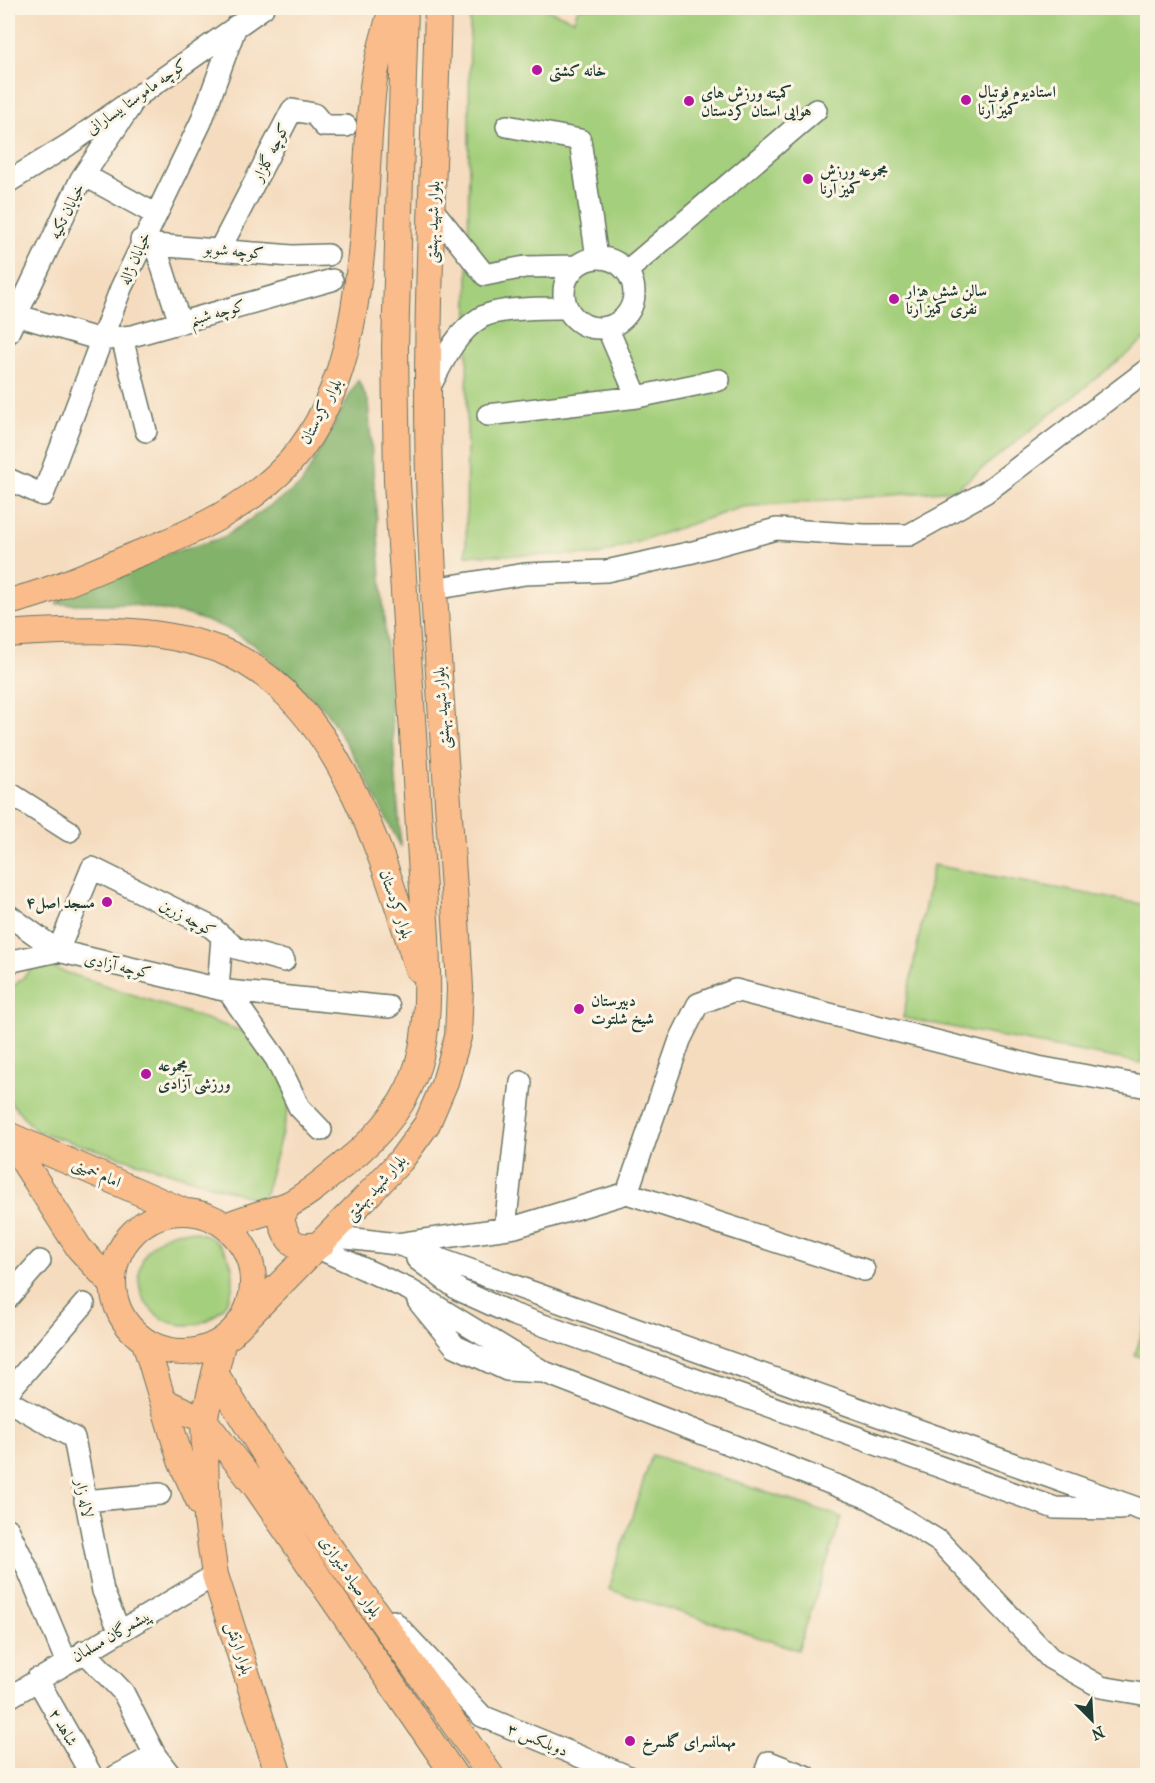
<svg xmlns="http://www.w3.org/2000/svg" width="1155" height="1783" font-family="'IM FELL French Canon',Amiri,serif">
<rect width="100%" height="100%" fill="#fcf5e5"/>
<filter id="ink" filterUnits="userSpaceOnUse"><feTurbulence type="fractalNoise" baseFrequency=".0167" numOctaves="2"/><feDisplacementMap in="SourceGraphic" scale="12" xChannelSelector="R" yChannelSelector="G"/><feConvolveMatrix kernelMatrix="1 2 1 2 8 2 1 2 1" color-interpolation-filters="sRGB"/></filter>
<filter id="wash" filterUnits="userSpaceOnUse"><feTurbulence type="fractalNoise" baseFrequency=".008" numOctaves="4" result="noise"/><feDisplacementMap in="SourceGraphic" scale="24" xChannelSelector="R" yChannelSelector="G"/><feGaussianBlur stdDeviation="1.35" result="paint"/><feColorMatrix in="noise" values="0 0 0 0 0 0 0 0 0 0 0 0 0 0 0 0 0 1.4 0 .05"/><feComposite in="paint" operator="in"/></filter>
<g filter="url(#wash)">
<rect width="100%" height="100%" fill="#f5dcbf"/>
<path fill="#a4cf7b" stroke="#628658" stroke-width="1.5" d="M 470,8 L 543,8 L 574,20 L 578,8 L 1147,8 L 1147,338 L 955,490 L 742,507 L 598,555 L 466,555 Z
M 933,865 L 1147,905 L 1148,1031 L 1141,1063 L 903,1018 Z
M 38,963 L 263,1038 L 294,1089 L 263,1201 L 36,1131 L 8,1099 L 8,992 Z
M139 1278a47 47 0 1 1 94 0a47 47 0 1 1-94 0Z
M 1147,1317 L 1148,1359 L 1147,1359 L 1135,1355 Z
M 652,1455 L 842,1517 L 798,1650 L 608,1589 Z"/>
<path fill="#83b26b" stroke="#517850" stroke-width="1.5" d="M 358,380 L 368,401 L 401,847 L 360,767 L 327,712 L 255,645 L 224,627 L 189,615 L 129,604 L 57,604 L 74,590 L 160,556 L 222,538 L 301,485 Z"/>
</g>
<g filter="url(#ink)">
<g fill="none" stroke-linecap="round" stroke-linejoin="round">
<defs>
<path id="minor" d="M 507,126 L 580,140 L 597,258
M 84,175 L 155,214
M 8,182 L 68,145 L 263,8
M 433,210 L 485,275 L 525,267 L 577,266
M 141,240 L 155,245 L 292,256 L 328,255
M 155,245 L 180,323
M 220,249 L 292,110 L 314,114 L 324,126 L 346,126
M564 293a35 35 0 1 1 70 0a35 35 0 1 1-70 0Z
M 627,271 L 816,110
M 8,300 L 16,315 L 101,340 L 132,336 L 332,280
M 607,327 L 637,397
M 8,333 L 81,179 L 130,107
M 122,338 L 146,431
M 429,388 C 442,364 455,333 480,318 C 498,307 545,308 567,308
M 488,415 L 637,397 L 719,380
M 8,479 L 43,495 L 121,288 L 201,122 L 236,26
M 433,589 L 525,574 L 606,571 L 693,552 L 776,529 L 864,535 L 909,535 L 986,492 L 1148,369
M 8,792 L 69,831
M 8,915 L 58,951 L 92,868 L 211,927 L 236,948 L 284,961
M 8,962 L 58,951 L 228,991 L 389,1007
M 218,989 L 222,937
M 228,991 L 276,1059 L 299,1107 L 321,1130
M 627,1193 L 864,1270
M 505,1228 L 521,1082
M 330,1236 L 397,1244 L 515,1227 L 627,1193 L 680,1040 L 698,1004 L 735,990 L 1038,1067 L 1148,1087
M 400,1245 L 1148,1512
M 318,1248 L 408,1289 L 544,1372 L 871,1499 L 940,1542 L 1050,1658 L 1101,1687 L 1148,1695
M 417,1259 L 459,1290 L 512,1314 L 1055,1508 L 1120,1509
M 8,1298 L 40,1261
M 418,1301 L 455,1346 L 507,1370 L 543,1372
M 8,1392 L 84,1304
M 8,1401 L 74,1438 L 103,1591 L 119,1630
M 85,1501 L 160,1494
M 8,1529 L 29,1572 L 66,1661
M 393,1621 L 482,1716 L 627,1776
M 84,1651 L 123,1692 L 155,1755 L 171,1776
M 37,1679 L 92,1776
M 8,1698 L 215,1575
M 116,1776 L 155,1755
M 764,1776 L 769,1762 L 805,1776"/>
<path id="major" d="M 8,602 C 52,592 97,570 140,553 C 194,532 250,506 290,462 C 373,370 360,204 373,87 C 376,61 385,34 392,8
M 8,634 C 78,629 152,625 220,650 C 338,695 384,861 418,969
M 8,1135 L 185,1212
M 8,1137 L 79,1248 L 112,1284
M 288,1205 L 281,1218 C 287,1244 295,1250 322,1244
M113 1282a70 70 0 1 1 140 0a70 70 0 1 1-140 0Z
M 226,1226 C 246,1217 267,1213 287,1205 C 304,1198 328,1177 343,1165 C 429,1097 430,1039 426,937 L 397,482 L 395,347 L 405,8
M 237,1328 L 370,1193 L 401,1160 L 427,1124 L 445,1082 L 458,1037 L 460,988 C 451,817 434,647 429,476 C 425,320 434,163 438,8
M 231,1335 L 223,1340 L 204,1420 L 207,1520 L 215,1575 L 279,1776
M 145,1342 L 181,1461 L 200,1503
M 215,1373 L 271,1464 L 491,1776
M 163,1401 L 204,1420 L 257,1488 L 455,1776"/>
</defs>
<use href="#minor" stroke="#6a7565" stroke-width="24"/>
<use href="#major" stroke="#6a7565" stroke-width="28"/>
<use href="#minor" stroke="#fff" stroke-width="21"/>
<use href="#major" stroke="#f9bc8a" stroke-width="26"/>
</g>
</g>
<g fill="#b5179e" stroke="#fcf5e5" stroke-width="2">
<circle cx="537" cy="70" r="6"/>
<circle cx="966" cy="100" r="6"/>
<circle cx="689" cy="101" r="6"/>
<circle cx="808" cy="179" r="6"/>
<circle cx="894" cy="299" r="6"/>
<circle cx="107" cy="902" r="6"/>
<circle cx="579" cy="1009" r="6"/>
<circle cx="146" cy="1074" r="6"/>
<circle cx="630" cy="1741" r="6"/>
</g>
<g text-anchor="middle" stroke-width="6" stroke-linejoin="round" paint-order="stroke">
<g font-size="16" font-weight="bold" fill="#1f3d34" stroke="#fcf5e5" text-anchor="start">
<text x="549" y="76">خانه کشتی</text>
<text x="978" y="97">استادیوم فوتبال<tspan x="978" dy="18">کمیز آرنا</tspan></text>
<text x="701" y="98">کمیته ورزش های<tspan x="701" dy="18">هوایی استان کردستان</tspan></text>
<text x="820" y="176">مجموعه ورزش<tspan x="820" dy="18">کمیز آرنا</tspan></text>
<text x="906" y="296">سالن شش هزار<tspan x="906" dy="18">نفری کمیز آرنا</tspan></text>
<text x="95" y="908" text-anchor="end">مسجد اصل۴</text>
<text x="591" y="1006">دبیرستان<tspan x="591" dy="18">شیخ شلتوت</tspan></text>
<text x="158" y="1071">مجموعه<tspan x="158" dy="18">ورزشی آزادی</tspan></text>
<text x="642" y="1747">مهمانسرای گلسرخ</text>
</g>
<g font-size="16" fill="#1f3d34" stroke="#fcf5e5">
<text transform="translate(136 96) rotate(-35)" y="6">کوچه ماموستا بیسارانی</text>
<text transform="translate(270 152) rotate(-63)" y="6">کوچه گلزار</text>
<text transform="translate(66 211) rotate(-64)" y="6">خیابان تکیه</text>
<text transform="translate(432 222) rotate(-88)" y="6">بلوار شهید بهشتی</text>
<text transform="translate(234 250) rotate(5)" y="6">کوچه شوبو</text>
<text transform="translate(134 258) rotate(-66)" y="6">خیابان ژاله</text>
<text transform="translate(217 312) rotate(-16)" y="6">کوچه شبنم</text>
<text transform="translate(320 411) rotate(-62)" y="6">بلوار کردستان</text>
<text transform="translate(441 708) rotate(-94)" y="6">بلوار شهید بهشتی</text>
<text transform="translate(397 904) rotate(71)" y="6">بلوار کردستان</text>
<text transform="translate(188 917) rotate(29)" y="6">کوچه زرین</text>
<text transform="translate(118 965) rotate(13)" y="6">کوچه آزادی</text>
<text transform="translate(97 1172) rotate(24)" y="6">امام خمینی</text>
<text transform="translate(375 1187) rotate(-48)" y="6">بلوار شهید بهشتی</text>
<text transform="translate(85 1498) rotate(79)" y="6">لاله زار</text>
<text transform="translate(351 1576) rotate(55)" y="6">بلوار صیاد شیرازی</text>
<text transform="translate(111 1635) rotate(-30)" y="6">پیشمرگان مسلمان</text>
<text transform="translate(240 1648) rotate(72)" y="6">بلوار ارتش</text>
<text transform="translate(64 1727) rotate(60)" y="6">شاهد ۲</text>
<text transform="translate(538 1739) rotate(22)" y="6">دوبلکس ۳</text>
</g>
</g>
<rect width="1155" height="1783" fill="none" stroke="#fcf5e5" stroke-width="30"/>
<g transform="translate(1092 1720) rotate(156)" stroke="#fcf5e5" stroke-width="4.5" paint-order="stroke">
<path d="M0-4.5L10 22L0 15L-10 22Z" fill="#1f3d34"/>
<text y="-9" font-size="16" font-weight="bold" text-anchor="middle" fill="#1f3d34">N</text>
</g>
</svg>
